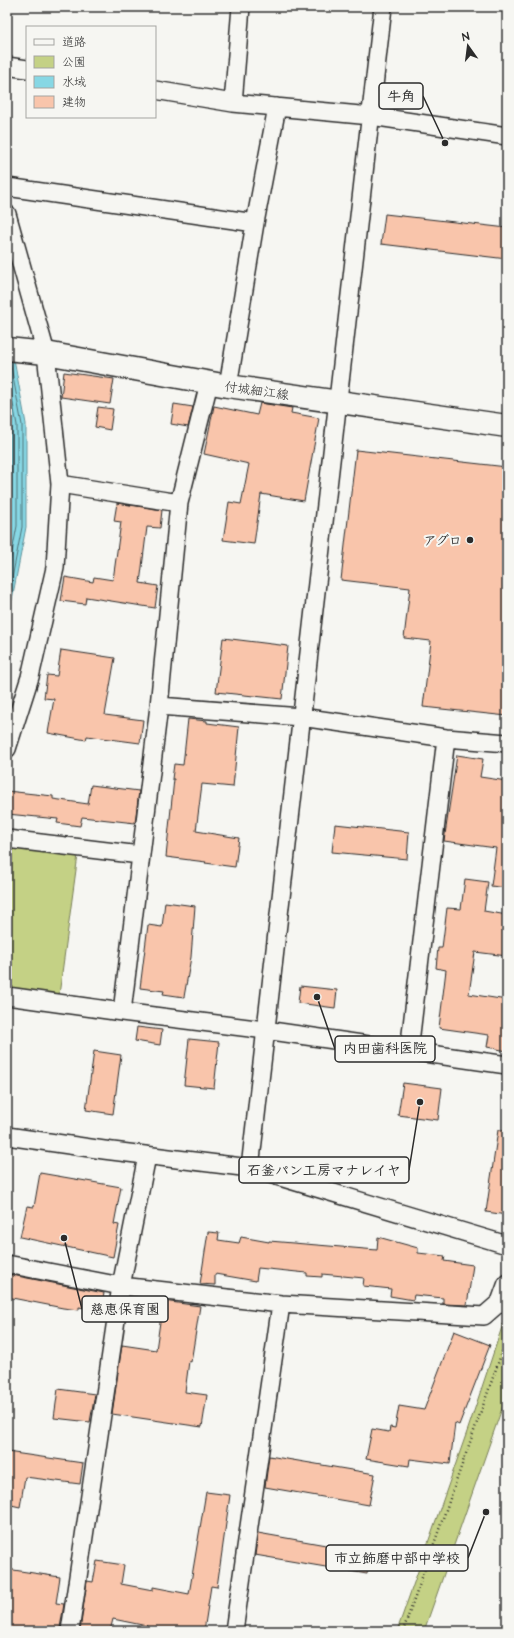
<svg xmlns="http://www.w3.org/2000/svg" width="514" height="1638" font-family="'Architects Daughter','Klee One',sans-serif">
<rect width="100%" height="100%" fill="#f6f6f2"/>
<filter id="ink" filterUnits="userSpaceOnUse"><feTurbulence type="fractalNoise" baseFrequency=".025" numOctaves="2"/><feDisplacementMap in="SourceGraphic" scale="8" xChannelSelector="R" yChannelSelector="G"/><feConvolveMatrix kernelMatrix="1 2 1 2 8 2 1 2 1" color-interpolation-filters="sRGB"/></filter>
<g filter="url(#ink)">
<path fill="#c4d185" stroke="#787e58" d="M 7,845 L 78,855 L 59,995 L 7,987 Z
M 504,1321 L 507,1322 L 507,1394 L 424,1631 L 397,1631 L 468,1429 Z"/>
<path fill="#87d7e4" stroke="#62929a" d="M 7,332 L 12,348 L 26,424 L 26,527 L 7,625 Z"/>
<g fill="none" stroke-linecap="round" stroke-linejoin="round">
<path stroke="#507075" stroke-width="1" d="M 7,372 L 17,425 L 17,526 L 7,579
M 7,405 L 11,426 L 11,526 L 7,548
M 7,604 L 22,527 L 22,425 L 10,361"/>
</g>
<path fill="#f9c5ab" stroke="#2b2b2b" d="M 385,214 L 507,228 L 507,259 L 381,244 Z
M 64,372 L 114,379 L 110,404 L 61,397 Z
M 260,403 L 292,408 L 291,413 L 319,418 L 304,501 L 261,494 L 254,544 L 223,540 L 229,502 L 241,504 L 249,464 L 204,454 L 214,406 L 257,415 Z
M 174,404 L 193,407 L 188,427 L 171,424 Z
M 98,407 L 113,409 L 110,430 L 95,427 Z
M 356,450 L 507,467 L 507,716 L 423,707 L 431,641 L 404,638 L 410,588 L 341,580 Z
M 117,503 L 162,510 L 160,528 L 147,527 L 140,583 L 158,586 L 155,608 L 86,597 L 85,604 L 61,601 L 65,577 L 93,582 L 94,577 L 113,580 L 121,522 L 114,521 Z
M 223,638 L 288,646 L 282,699 L 216,692 Z
M 61,650 L 115,658 L 105,715 L 143,720 L 140,743 L 87,736 L 86,740 L 48,733 L 54,699 L 44,698 L 47,675 L 57,676 Z
M 188,719 L 207,721 L 207,723 L 239,727 L 233,787 L 202,784 L 196,831 L 239,838 L 235,867 L 205,863 L 206,862 L 166,857 L 174,779 L 172,779 L 174,764 L 183,765 Z
M 457,755 L 483,759 L 480,777 L 507,781 L 507,888 L 491,886 L 496,848 L 444,841 Z
M 91,785 L 139,791 L 135,823 L 82,817 L 80,826 L 57,823 L 58,819 L 7,814 L 7,791 L 53,796 L 53,799 L 88,804 Z
M 335,824 L 409,832 L 407,859 L 332,852 Z
M 465,879 L 488,882 L 484,911 L 507,915 L 507,956 L 475,952 L 469,994 L 507,1000 L 507,1051 L 487,1047 L 489,1035 L 439,1028 L 446,970 L 436,968 L 438,948 L 442,948 L 447,908 L 461,909 Z
M 165,902 L 195,906 L 191,957 L 184,997 L 163,994 L 164,991 L 140,988 L 148,925 L 162,927 Z
M 300,986 L 337,990 L 335,1008 L 298,1003 Z
M 137,1027 L 162,1030 L 160,1045 L 135,1041 Z
M 189,1039 L 219,1042 L 214,1088 L 184,1085 Z
M 94,1051 L 121,1055 L 113,1114 L 86,1110 Z
M 403,1083 L 442,1088 L 438,1120 L 398,1115 Z
M 498,1130 L 507,1130 L 507,1215 L 486,1212 Z
M 40,1173 L 121,1187 L 114,1224 L 119,1225 L 113,1257 L 20,1237 L 27,1206 L 34,1207 Z
M 208,1232 L 219,1233 L 218,1240 L 239,1243 L 241,1237 L 269,1242 L 269,1241 L 377,1250 L 378,1237 L 418,1248 L 418,1253 L 445,1256 L 444,1261 L 473,1265 L 467,1305 L 443,1304 L 443,1298 L 414,1295 L 413,1300 L 390,1296 L 391,1289 L 363,1286 L 364,1278 L 322,1274 L 322,1277 L 307,1276 L 307,1273 L 258,1268 L 256,1281 L 215,1274 L 215,1285 L 200,1284 Z
M 7,1274 L 104,1293 L 101,1311 L 79,1307 L 79,1310 L 63,1308 L 7,1297 Z
M 163,1301 L 200,1306 L 191,1362 L 189,1361 L 185,1392 L 207,1395 L 202,1427 L 112,1414 L 122,1345 L 156,1350 Z
M 454,1331 L 490,1345 L 459,1425 L 455,1423 L 450,1464 L 410,1459 L 409,1466 L 366,1459 L 372,1429 L 389,1432 L 390,1427 L 395,1428 L 399,1406 L 424,1410 Z
M 58,1389 L 95,1394 L 90,1422 L 54,1418 Z
M 7,1452 L 83,1463 L 80,1484 L 25,1477 L 20,1507 L 7,1504 Z
M 269,1456 L 375,1474 L 369,1505 L 265,1487 Z
M 206,1492 L 230,1495 L 217,1587 L 211,1586 L 204,1631 L 146,1631 L 147,1626 L 113,1619 L 110,1631 L 80,1631 L 87,1581 L 93,1582 L 97,1561 L 124,1565 L 121,1584 L 153,1590 L 153,1587 L 189,1594 Z
M 258,1533 L 371,1553 L 367,1574 L 255,1555 Z
M 7,1569 L 60,1577 L 56,1603 L 64,1604 L 60,1628 L 58,1628 L 57,1631 L 7,1631 Z"/>
<g fill="none" stroke-linecap="round" stroke-linejoin="round">
<defs>
<path id="minor" d="M 7,66 L 27,69
M 155,90 L 233,103 L 371,116 L 507,136
M 233,103 L 241,7
M 7,187 L 255,223
M 7,214 L 46,353 L 60,484 L 55,568 L 30,677 L 7,749
M 228,386 L 255,223 L 277,107
M 60,484 L 179,503 L 159,706 L 122,1012
M 179,503 L 209,383
M 159,706 L 301,717 L 446,738 L 507,743
M 7,839 L 140,855
M 7,996 L 122,1012 L 265,1030 L 507,1065
M 409,1051 L 446,738
M 7,1136 L 104,1150 L 250,1168 L 507,1245
M 250,1168 L 383,7
M 7,1264 L 121,1286 L 281,1304 L 484,1316 L 500,1302 L 507,1283
M 70,1631 L 121,1286 L 147,1156
M 234,1631 L 281,1304"/>
<path id="major" d="M 7,349 L 46,353 L 228,386 L 507,426"/>
</defs>
<use href="#minor" stroke="#2b2b2b" stroke-width="20"/>
<use href="#major" stroke="#2b2b2b" stroke-width="25"/>
<path stroke="#2b2b2b" stroke-width="2.5" stroke-dasharray="1 3" stroke-linecap="butt" d="M 403,1631 L 507,1338"/>
<use href="#minor" stroke="#f6f6f2" stroke-width="17"/>
<use href="#major" stroke="#f6f6f2" stroke-width="22"/>
</g>
</g>
<circle fill="#2b2b2b" stroke="#f6f6f2" stroke-width="1.5" cx="470" cy="540" r="4"/>
<g text-anchor="middle" stroke-width="4" stroke-linejoin="round" paint-order="stroke">
<g font-size="13" fill="#2b2b2b" stroke="#f6f6f2">
<text transform="translate(257 390) rotate(8)" y="5">付城細江線</text>
</g>
<g font-size="13" font-weight="bold" fill="#2b2b2b" stroke="#f6f6f2" text-anchor="end">
<text x="462" y="545">アグロ</text>
</g>
</g>
<path fill="none" stroke="#2b2b2b" stroke-width="1.5" d="M445 143L423 96M317 997L335 1049M420 1102L409 1170M64 1238L82 1309M486 1512L468 1558"/>
<g fill="#2b2b2b" stroke="#f6f6f2" stroke-width="1.5">
<circle cx="445" cy="143" r="4"/>
<circle cx="317" cy="997" r="4"/>
<circle cx="420" cy="1102" r="4"/>
<circle cx="64" cy="1238" r="4"/>
<circle cx="486" cy="1512" r="4"/>
</g>
<g fill="#f6f6f2" stroke="#2b2b2b" stroke-width="1.5">
<rect x="379" y="83" width="44" height="26" rx="4"/>
<rect x="335" y="1036" width="100" height="26" rx="4"/>
<rect x="239" y="1157" width="170" height="26" rx="4"/>
<rect x="82" y="1296" width="86" height="26" rx="4"/>
<rect x="326" y="1545" width="142" height="26" rx="4"/>
</g>
<g font-size="14" text-anchor="middle" font-weight="bold" fill="#2b2b2b">
<text x="401" y="101">牛角</text>
<text x="385" y="1053">内田歯科医院</text>
<text x="324" y="1175">石釜パン工房マナレイヤ</text>
<text x="125" y="1314">慈恵保育園</text>
<text x="397" y="1563">市立飾磨中部中学校</text>
</g>
<rect width="514" height="1638" fill="none" stroke="#f6f6f2" stroke-width="24"/>
<rect x="12" y="12" width="490" height="1614" fill="none" stroke="#2b2b2b" stroke-width="1.5" filter="url(#ink)"/>
<rect x="26" y="26" width="130" height="92" fill="#f6f6f2" stroke="#a5a5a2"/>
<rect x="34" y="39" width="20" height="6" fill="#f6f6f2" stroke="#a5a5a2"/>
<text x="62" y="46" font-size="12" fill="#2b2b2b">道路</text>
<rect x="34" y="56" width="20" height="12" fill="#c4d185" stroke="#a5a5a2"/>
<text x="62" y="66" font-size="12" fill="#2b2b2b">公園</text>
<rect x="34" y="76" width="20" height="12" fill="#87d7e4" stroke="#a5a5a2"/>
<text x="62" y="86" font-size="12" fill="#2b2b2b">水域</text>
<rect x="34" y="96" width="20" height="12" fill="#f9c5ab" stroke="#a5a5a2"/>
<text x="62" y="106" font-size="12" fill="#2b2b2b">建物</text>
<g transform="translate(468 46) rotate(346)" stroke="#f6f6f2" stroke-width="3" paint-order="stroke">
<path d="M0-3L7 15L0 10L-7 15Z" fill="#2b2b2b"/>
<text y="-6" font-size="11" font-weight="bold" text-anchor="middle" fill="#2b2b2b">N</text>
</g>
</svg>
